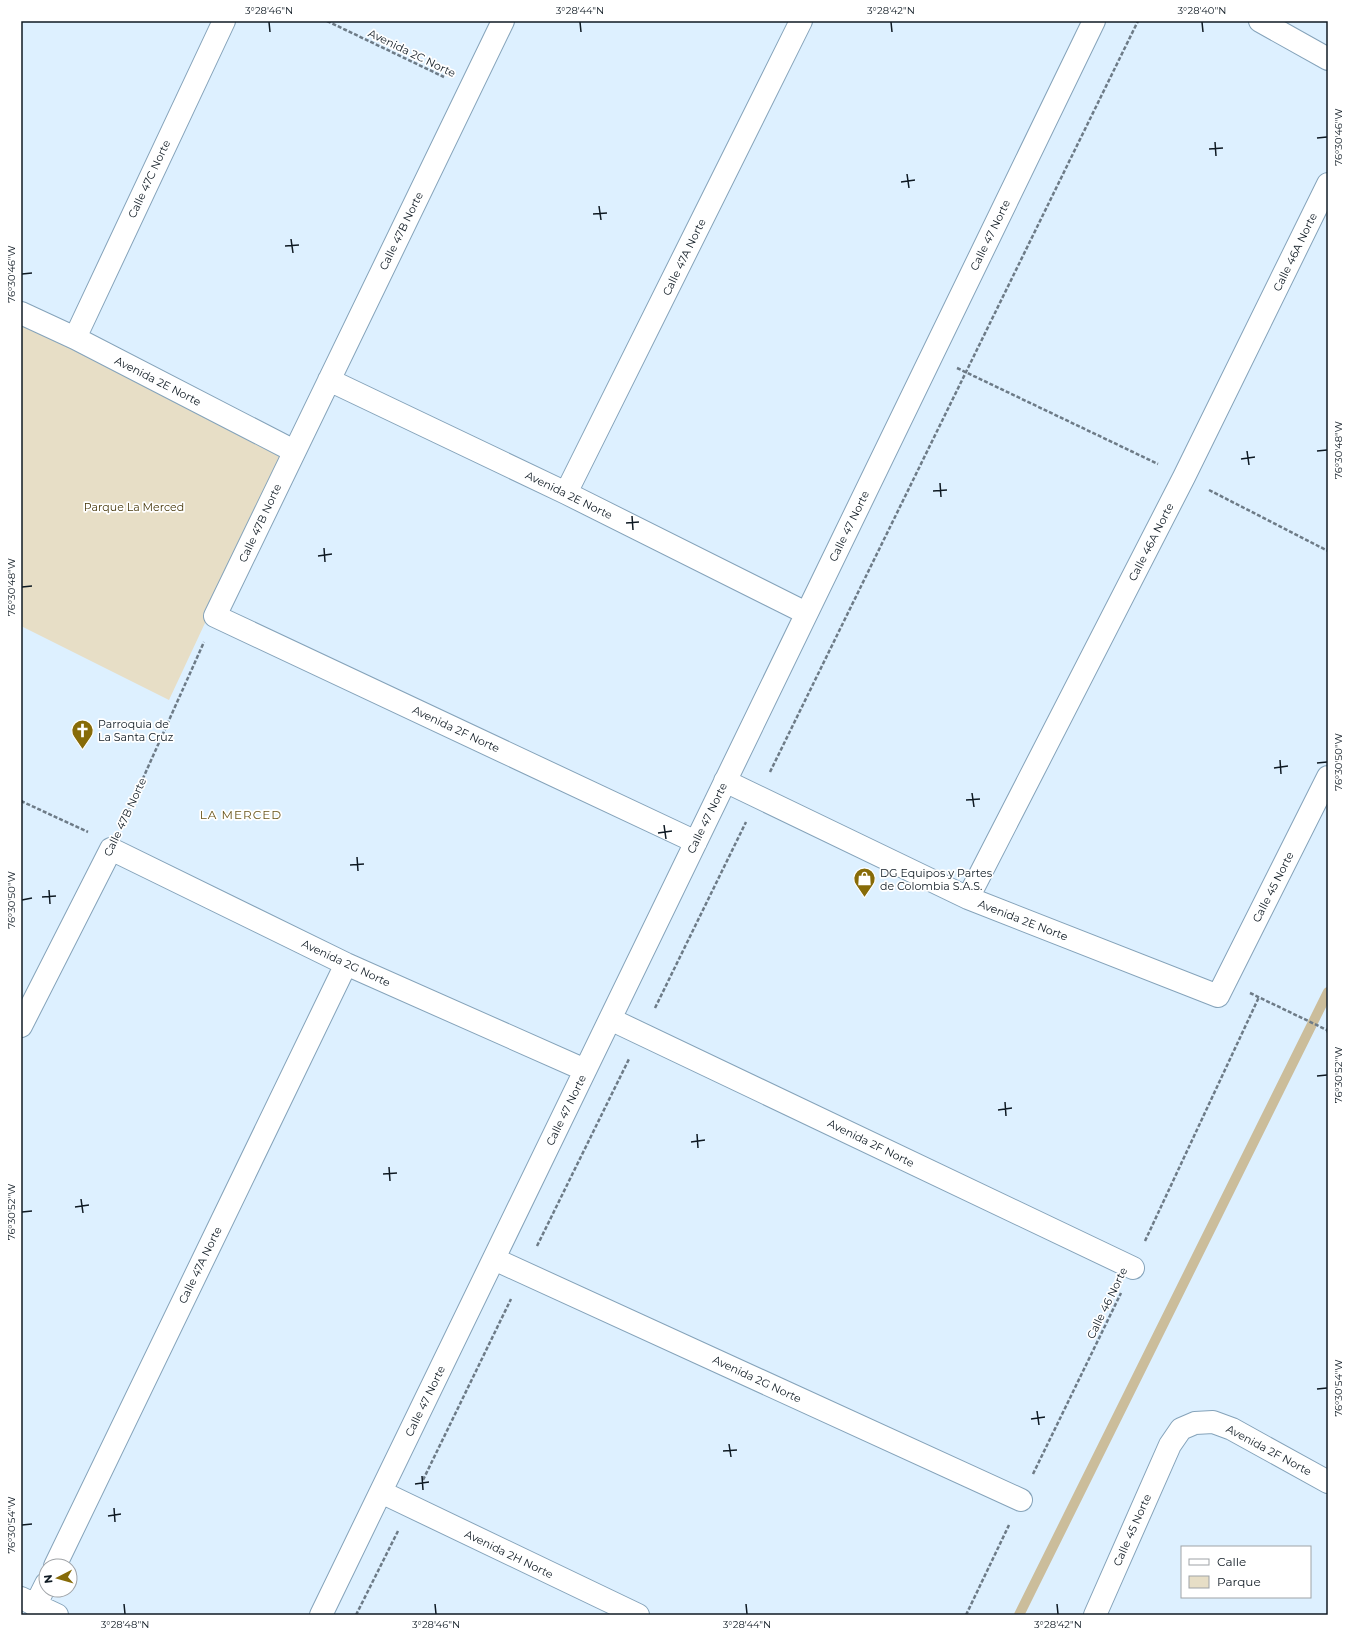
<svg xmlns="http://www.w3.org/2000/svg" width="1349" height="1636" font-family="Montserrat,sans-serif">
<rect width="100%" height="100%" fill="#ddf0ff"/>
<path fill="#e7dec6" d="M 21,324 L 284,454 L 169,700 L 21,626 Z"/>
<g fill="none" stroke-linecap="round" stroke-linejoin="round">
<path stroke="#cbbd9b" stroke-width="10" d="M 1019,1615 L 1328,992"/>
<defs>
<path id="minor" d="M 503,21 L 215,616 L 696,842
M 21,313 L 75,338 L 294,451
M 75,338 L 224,21
M 329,380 L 566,493 L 806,613
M 566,493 L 801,21
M 725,781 L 968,898 L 1218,996 L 1328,777
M 968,898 L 1184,477 L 1328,184
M 610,1019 L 1133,1268
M 21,1026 L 111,849 L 346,964 L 585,1070
M 494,1259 L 1021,1500
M 381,1492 L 638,1615
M 55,1566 L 346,964
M 21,1598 L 57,1615
M 35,1606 L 46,1584
M 321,1615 L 1094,21
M 1095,1615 L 1170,1445 L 1181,1429 L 1195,1423 L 1213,1422 L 1232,1429 L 1328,1482"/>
<path id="major" d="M 1260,21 L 1328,59"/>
</defs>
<use href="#minor" stroke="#85a3ba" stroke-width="24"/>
<use href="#major" stroke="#85a3ba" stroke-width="24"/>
<path stroke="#6d7b87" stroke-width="2.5" stroke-dasharray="4 2" stroke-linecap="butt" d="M 327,21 L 444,77
M 957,368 L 1158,464
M 1209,490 L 1328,551
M 770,772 L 1138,21
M 21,801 L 88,832
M 123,823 L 204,642
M 1250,993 L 1327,1030 L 1328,1033
M 655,1008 L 746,822
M 1145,1241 L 1259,997
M 537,1246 L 629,1059
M 1033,1474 L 1121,1293
M 423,1480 L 511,1299
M 356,1615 L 398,1531
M 966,1615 L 1009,1525"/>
<use href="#minor" stroke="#fff" stroke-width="22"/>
<use href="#major" stroke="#fff" stroke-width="22"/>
</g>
<path fill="none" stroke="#0f1a23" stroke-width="1.5" d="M 269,22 L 270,32M 580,22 L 581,32M 891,22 L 892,32M 1202,22 L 1203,32M 1317,138 L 1327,137M 1215,142 L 1216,156M 1209,149 L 1223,148M 907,174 L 909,188M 901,182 L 915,180M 599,206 L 601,220M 593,214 L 607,213M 291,239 L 293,253M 285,246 L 299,245M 22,274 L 32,273M 1247,451 L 1249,465M 1317,451 L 1327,450M 1241,459 L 1255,457M 940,483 L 941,497M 933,491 L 947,490M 632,516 L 633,530M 626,523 L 639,522M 324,548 L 325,562M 318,556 L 332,554M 22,587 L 32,586M 1280,760 L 1281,774M 1317,763 L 1327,762M 1274,768 L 1288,766M 972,793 L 974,807M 966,800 L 980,799M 664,825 L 666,839M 658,833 L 672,831M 357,857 L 358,871M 350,865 L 364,864M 49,890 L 50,904M 42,897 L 56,896M 22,900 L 32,898M 1317,1076 L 1327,1075M 1005,1102 L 1006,1116M 998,1110 L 1012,1108M 697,1134 L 698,1148M 691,1142 L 705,1140M 389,1167 L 390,1181M 383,1174 L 397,1173M 81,1199 L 83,1213M 75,1207 L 89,1205M 22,1212 L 32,1211M 1317,1389 L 1327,1388M 1037,1411 L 1039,1425M 1031,1419 L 1045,1417M 729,1444 L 731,1457M 723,1451 L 737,1450M 422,1476 L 423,1490M 415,1484 L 429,1482M 114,1508 L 115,1522M 108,1516 L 121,1514M 22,1525 L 32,1524M 124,1604 L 125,1614M 435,1604 L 436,1614M 746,1604 L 747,1614M 1057,1604 L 1058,1614"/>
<defs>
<symbol id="church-pin" viewBox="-11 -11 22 30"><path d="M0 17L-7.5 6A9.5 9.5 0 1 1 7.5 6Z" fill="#876b08" stroke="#fff"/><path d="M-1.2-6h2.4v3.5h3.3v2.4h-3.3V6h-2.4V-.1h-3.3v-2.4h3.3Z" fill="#fff"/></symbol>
<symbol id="shop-pin" viewBox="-11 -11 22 30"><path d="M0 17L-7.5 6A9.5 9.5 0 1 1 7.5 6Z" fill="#876b08" stroke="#fff"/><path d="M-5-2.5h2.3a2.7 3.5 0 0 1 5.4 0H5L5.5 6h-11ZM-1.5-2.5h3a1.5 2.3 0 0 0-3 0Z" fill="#fff"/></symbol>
</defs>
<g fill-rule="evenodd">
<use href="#church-pin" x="70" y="718" width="25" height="34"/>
<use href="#shop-pin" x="852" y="866" width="25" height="34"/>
</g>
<g text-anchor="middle" stroke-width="3.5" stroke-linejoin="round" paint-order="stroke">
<g font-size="11" fill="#0f1a23" stroke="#fff">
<text transform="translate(412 53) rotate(26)" y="4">Avenida 2C Norte</text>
<text transform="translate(149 179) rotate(-65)" y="4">Calle 47C Norte</text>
<text transform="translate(401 231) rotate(-64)" y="4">Calle 47B Norte</text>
<text transform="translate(990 235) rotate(-64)" y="4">Calle 47 Norte</text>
<text transform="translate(1295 252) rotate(-64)" y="4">Calle 46A Norte</text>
<text transform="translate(684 257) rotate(-64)" y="4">Calle 47A Norte</text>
<text transform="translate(158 381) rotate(27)" y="4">Avenida 2E Norte</text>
<text transform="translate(569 495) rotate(26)" y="4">Avenida 2E Norte</text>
<text transform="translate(260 523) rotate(-65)" y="4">Calle 47B Norte</text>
<text transform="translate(849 526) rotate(-64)" y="4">Calle 47 Norte</text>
<text transform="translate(1151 542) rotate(-63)" y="4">Calle 46A Norte</text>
<text transform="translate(456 729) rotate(25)" y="4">Avenida 2F Norte</text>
<text transform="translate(125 817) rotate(-65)" y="4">Calle 47B Norte</text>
<text transform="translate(707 818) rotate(-64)" y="4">Calle 47 Norte</text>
<text transform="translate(1273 887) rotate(-63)" y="4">Calle 45 Norte</text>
<text transform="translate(1023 920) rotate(21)" y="4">Avenida 2E Norte</text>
<text transform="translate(346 963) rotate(25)" y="4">Avenida 2G Norte</text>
<text transform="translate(566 1110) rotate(-64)" y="4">Calle 47 Norte</text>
<text transform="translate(871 1143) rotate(26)" y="4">Avenida 2F Norte</text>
<text transform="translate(200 1265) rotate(-64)" y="4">Calle 47A Norte</text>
<text transform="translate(1107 1303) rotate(-64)" y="4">Calle 46 Norte</text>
<text transform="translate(757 1379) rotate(25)" y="4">Avenida 2G Norte</text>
<text transform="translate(425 1401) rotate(-64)" y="4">Calle 47 Norte</text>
<text transform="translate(1269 1450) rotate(28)" y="4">Avenida 2F Norte</text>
<text transform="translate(1132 1530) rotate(-66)" y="4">Calle 45 Norte</text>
<text transform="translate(509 1554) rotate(26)" y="4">Avenida 2H Norte</text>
</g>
<g font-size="11" fill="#46370a" stroke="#fff">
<text x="134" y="511">Parque La Merced</text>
</g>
<g font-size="11" fill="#0f1a23" stroke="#fff" text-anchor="start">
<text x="98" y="728">Parroquia de<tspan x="98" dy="13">La Santa Cruz</tspan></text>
<text x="880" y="877">DG Equipos y Partes<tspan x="880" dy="13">de Colombia S.A.S.</tspan></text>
</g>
<g font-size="12" letter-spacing="1" fill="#69551a" stroke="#fff">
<text x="241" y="819">LA MERCED</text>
</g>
</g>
<rect width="1349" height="1636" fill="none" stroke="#ffffff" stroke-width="44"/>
<rect x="1181" y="1546" width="130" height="52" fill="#ffffff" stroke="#9fa3a7"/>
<rect x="1189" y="1559" width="20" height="6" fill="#ffffff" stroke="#9fa3a7"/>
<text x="1217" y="1566" font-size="12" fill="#0f1a23">Calle</text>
<rect x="1189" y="1576" width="20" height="12" fill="#e7dec6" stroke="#9fa3a7"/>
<text x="1217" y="1586" font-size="12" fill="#0f1a23">Parque</text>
<g transform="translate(58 1578) rotate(264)"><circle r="19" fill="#ffffff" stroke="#9fa3a7"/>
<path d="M0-3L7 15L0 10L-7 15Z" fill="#876b08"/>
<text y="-6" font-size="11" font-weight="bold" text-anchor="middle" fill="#0f1a23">N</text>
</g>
<rect x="22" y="22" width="1305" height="1592" fill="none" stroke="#0f1a23" stroke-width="1.5"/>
<g font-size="10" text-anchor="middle" fill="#0f1a23">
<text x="269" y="14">3°28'46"N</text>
<text x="580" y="14">3°28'44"N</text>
<text x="891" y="14">3°28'42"N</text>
<text x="1202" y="14">3°28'40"N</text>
<text transform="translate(1338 137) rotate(-90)" y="4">76°30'46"W</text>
<text transform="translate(11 274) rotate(-90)" y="4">76°30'46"W</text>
<text transform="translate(1338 450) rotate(-90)" y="4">76°30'48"W</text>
<text transform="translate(11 587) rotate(-90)" y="4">76°30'48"W</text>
<text transform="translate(1338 762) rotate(-90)" y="4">76°30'50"W</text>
<text transform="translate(11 900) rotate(-90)" y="4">76°30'50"W</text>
<text transform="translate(1338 1075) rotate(-90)" y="4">76°30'52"W</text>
<text transform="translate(11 1212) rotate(-90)" y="4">76°30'52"W</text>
<text transform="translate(1338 1388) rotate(-90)" y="4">76°30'54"W</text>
<text transform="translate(11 1525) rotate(-90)" y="4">76°30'54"W</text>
<text x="125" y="1628">3°28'48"N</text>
<text x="436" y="1628">3°28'46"N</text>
<text x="747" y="1628">3°28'44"N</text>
<text x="1058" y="1628">3°28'42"N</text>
</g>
</svg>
